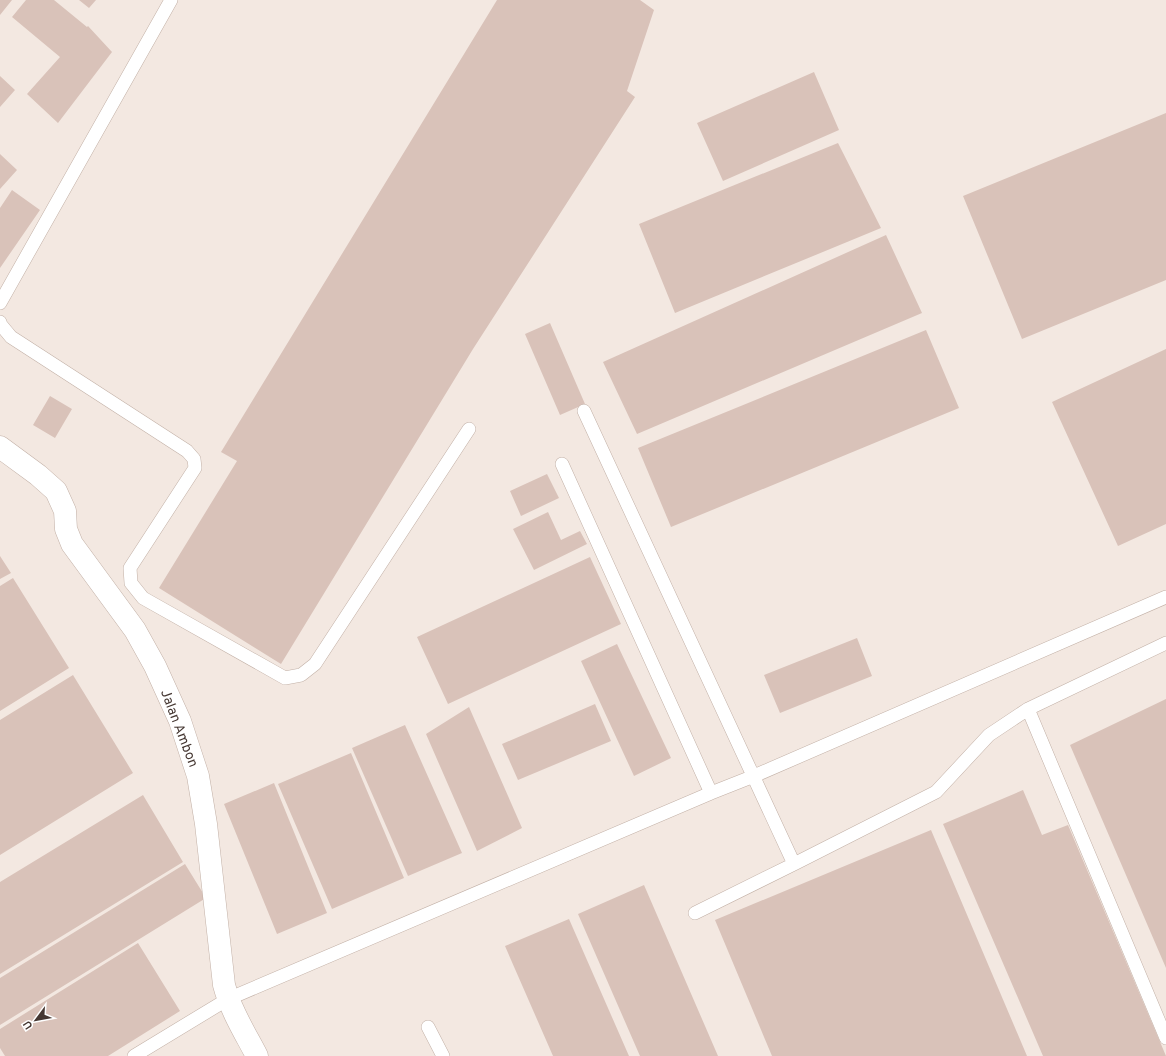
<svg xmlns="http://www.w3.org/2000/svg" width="1166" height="1056" font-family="Overpass,sans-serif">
<rect width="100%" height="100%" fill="#f3e8e1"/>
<path fill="#d9c2b9" d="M 0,0 L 12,0 L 0,15 Z
M 26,0 L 54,0 L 87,27 L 88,26 L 112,52 L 58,123 L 27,94 L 60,57 L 12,17 Z
M 79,0 L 96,0 L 89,8 Z
M 497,0 L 640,0 L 654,10 L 627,91 L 635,97 L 473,349 L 281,664 L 159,588 L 237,461 L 221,452 Z
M 814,72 L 839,130 L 723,181 L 697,123 Z
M 0,76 L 15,90 L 0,107 Z
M 1166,113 L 1166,280 L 1022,339 L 963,196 Z
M 838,143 L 881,228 L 675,313 L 639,224 Z
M 0,154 L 17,170 L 0,189 Z
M 12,190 L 40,210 L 0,268 L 0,208 Z
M 886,235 L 922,313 L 637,434 L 603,362 Z
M 550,323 L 585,404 L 560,415 L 525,334 Z
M 926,330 L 959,408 L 671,527 L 638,448 Z
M 1166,349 L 1166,524 L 1118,546 L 1052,402 Z
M 50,396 L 72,409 L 55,438 L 33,425 Z
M 547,474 L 559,498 L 521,516 L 510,491 Z
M 548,512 L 561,540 L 580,531 L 587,544 L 534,570 L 513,529 Z
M 0,556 L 11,573 L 0,579 Z
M 590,557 L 621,624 L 448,704 L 417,637 Z
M 13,578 L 69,668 L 0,711 L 0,586 Z
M 857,638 L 872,676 L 780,713 L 764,675 Z
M 617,644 L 671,758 L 634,776 L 581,661 Z
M 73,675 L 133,773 L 0,855 L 0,720 Z
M 1166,699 L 1166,968 L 1070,745 Z
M 595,704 L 611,741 L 518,780 L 502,744 Z
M 469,707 L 522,828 L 477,851 L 426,734 Z
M 405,725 L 462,853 L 408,876 L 352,748 Z
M 351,753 L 404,878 L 332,909 L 278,784 Z
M 274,783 L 327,913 L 277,934 L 224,804 Z
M 1023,790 L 1042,835 L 1068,825 L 1166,1056 L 1043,1056 L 943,824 Z
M 143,795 L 183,862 L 0,974 L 0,882 Z
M 931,830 L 1027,1056 L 772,1056 L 715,920 Z
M 185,864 L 206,898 L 0,1025 L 0,978 Z
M 644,885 L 718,1056 L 640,1056 L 578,914 Z
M 569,919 L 629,1056 L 553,1056 L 505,946 Z
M 138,943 L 180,1011 L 108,1056 L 5,1056 L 0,1048 L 0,1029 Z"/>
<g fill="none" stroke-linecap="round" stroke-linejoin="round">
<defs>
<path id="service" d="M 0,303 L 171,0
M 0,322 L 1,325 L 11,337 L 187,451 L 194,459 L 195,468 L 130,568 L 131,583 L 143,598 L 285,678 L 301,675 L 315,664 L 469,429
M 584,411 L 794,864 L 695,913
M 562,464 L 711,793
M 1028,709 L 1166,1038
M 794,864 L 936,792 L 989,735 L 1028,709 L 1166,643
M 428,1027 L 443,1056
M 134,1056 L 228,999 L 711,793 L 754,776 L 1166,597"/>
<path id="minor" d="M 0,447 L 38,475 L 56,491 L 65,511 L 66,529 L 72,544 L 135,630 L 155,666 L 180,721 L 198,776 L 206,824 L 224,985 C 231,1011 245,1033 257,1056"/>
</defs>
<use href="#service" stroke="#c2b0a6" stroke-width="14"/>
<use href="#minor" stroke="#c2b0a6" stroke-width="23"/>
<use href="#service" stroke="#fff" stroke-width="13"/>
<use href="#minor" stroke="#fff" stroke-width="22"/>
</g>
<g text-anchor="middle" stroke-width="3.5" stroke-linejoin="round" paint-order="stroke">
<g font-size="14" fill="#453732" stroke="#fff">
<text transform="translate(180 728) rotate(69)" y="5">Jalan Ambon</text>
</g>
</g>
<g transform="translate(36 1020) rotate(238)" stroke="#ffffff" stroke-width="3" paint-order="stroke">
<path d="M0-3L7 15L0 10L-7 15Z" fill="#453732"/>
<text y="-6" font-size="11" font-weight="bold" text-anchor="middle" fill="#453732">U</text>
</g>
</svg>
